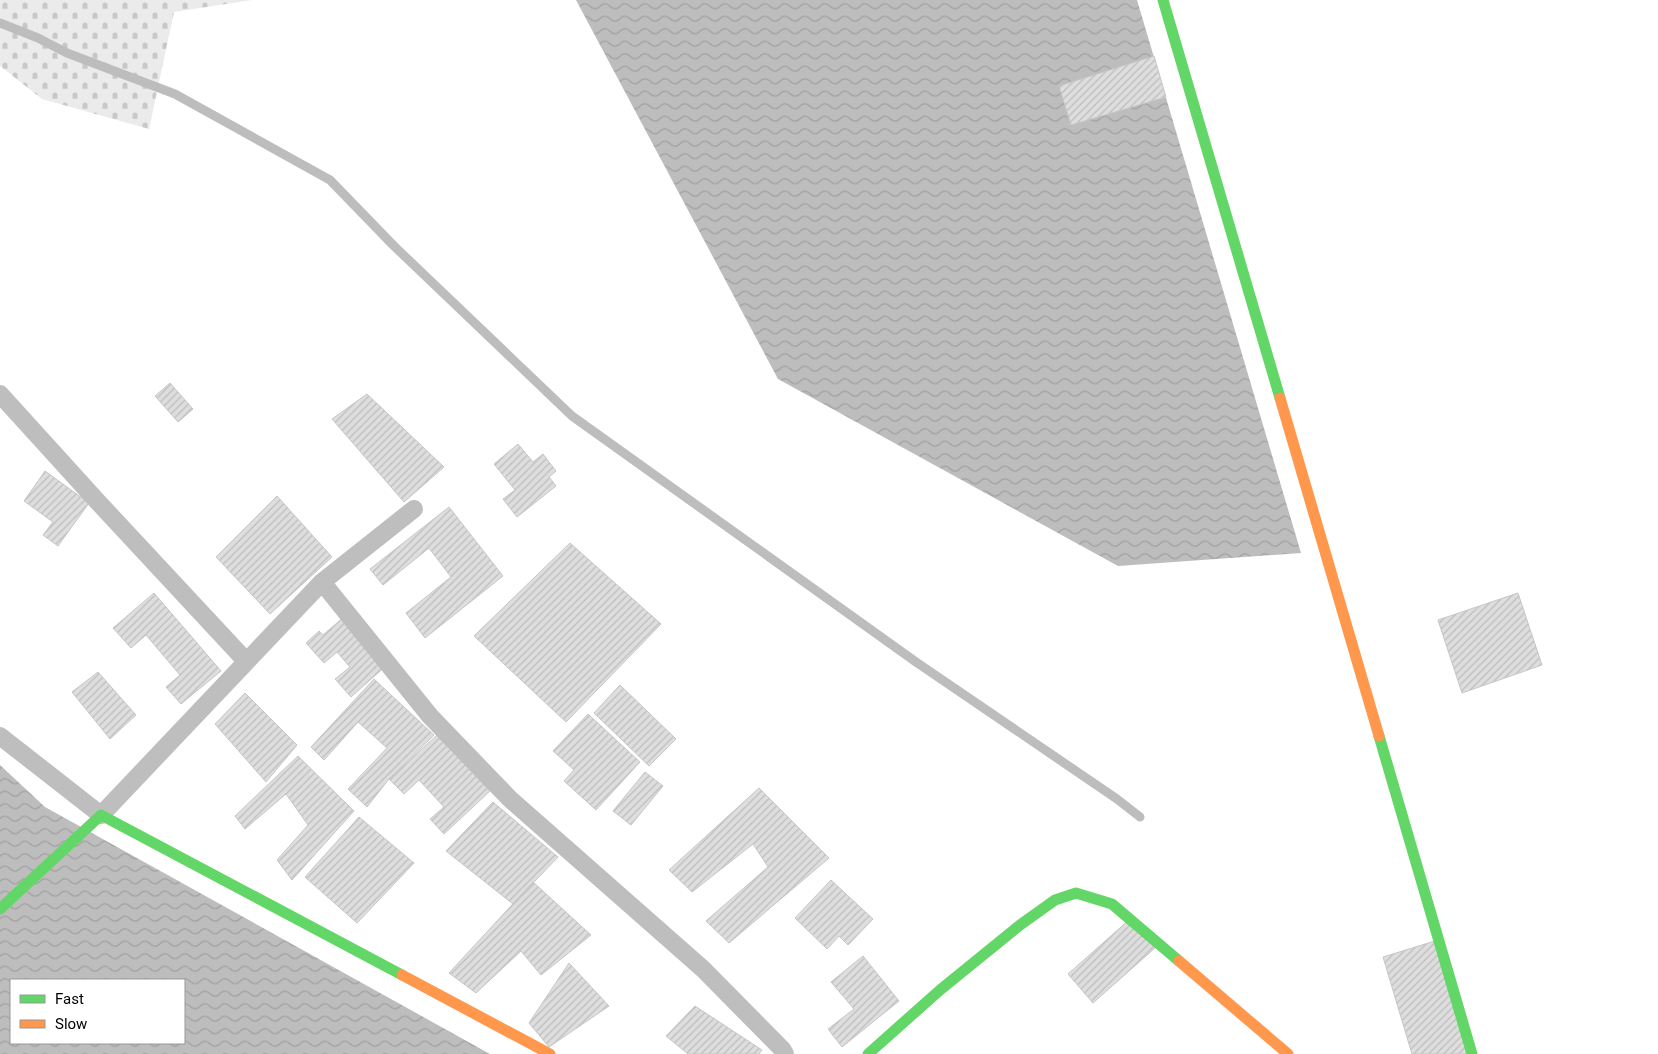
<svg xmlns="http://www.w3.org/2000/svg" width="1658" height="1054" font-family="Roboto,sans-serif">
<defs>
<pattern id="cemetery-stones" width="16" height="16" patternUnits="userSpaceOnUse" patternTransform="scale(1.25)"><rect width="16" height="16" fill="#ebebeb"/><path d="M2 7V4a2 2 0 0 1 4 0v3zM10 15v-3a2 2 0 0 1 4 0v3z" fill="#c8c8c8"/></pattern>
<pattern id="water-waves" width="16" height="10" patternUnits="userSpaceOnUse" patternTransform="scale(1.25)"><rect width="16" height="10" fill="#bdbdbd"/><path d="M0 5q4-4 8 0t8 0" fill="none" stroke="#a1a1a1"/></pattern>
<pattern id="building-hatch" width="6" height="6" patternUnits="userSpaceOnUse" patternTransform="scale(1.25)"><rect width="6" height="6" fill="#dedede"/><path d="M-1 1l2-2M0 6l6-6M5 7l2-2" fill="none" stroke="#bdbdbd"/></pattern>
</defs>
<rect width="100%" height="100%" fill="#fff"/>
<path fill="url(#cemetery-stones)" d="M 0,0 L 252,0 L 174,12 L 149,129 L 42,99 L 0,66 Z"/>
<path fill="url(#water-waves)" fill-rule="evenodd" d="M 576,0 L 1137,0 L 1301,553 L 1118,566 L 778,379 Z
M 0,765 L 45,807 L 490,1054 L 0,1054 ZM 11,980 L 184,980 L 184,1043 L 11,1043 Z"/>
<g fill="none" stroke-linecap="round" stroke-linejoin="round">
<path stroke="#bdbdbd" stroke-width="9" d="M 0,23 L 38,38 L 67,53 L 175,94 L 330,180 L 394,246 L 572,416 L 916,662 L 1117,799 L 1140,817"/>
</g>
<path fill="url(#building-hatch)" stroke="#c6c6c6" d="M 1154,56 L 1166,97 L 1071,125 L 1059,86 Z
M 170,383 L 193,409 L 178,422 L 155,396 Z
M 367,394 L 444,467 L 404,502 L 332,419 Z
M 518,444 L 533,462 L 543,454 L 556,471 L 549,477 L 556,486 L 517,517 L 503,499 L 515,490 L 494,464 Z
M 45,471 L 89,503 L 58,546 L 43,535 L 53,522 L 24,501 Z
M 277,496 L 332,557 L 270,614 L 216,557 Z
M 449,507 L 503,576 L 425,638 L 406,613 L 451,577 L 429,548 L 383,585 L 370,569 Z
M 570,543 L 661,624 L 566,722 L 474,636 Z
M 154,593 L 221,671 L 181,704 L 166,687 L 180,675 L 146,635 L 131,648 L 113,628 Z
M 1518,593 L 1542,665 L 1462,693 L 1438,620 Z
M 345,616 L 388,664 L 351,697 L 335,679 L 350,667 L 337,652 L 324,663 L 306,643 L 319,631 L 323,635 Z
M 98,672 L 136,715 L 110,739 L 72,692 Z
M 374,679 L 434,735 L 389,779 L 367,807 L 348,789 L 387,748 L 358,722 L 324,760 L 311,747 Z
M 620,685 L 676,739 L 649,766 L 594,713 Z
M 245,693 L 297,745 L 266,782 L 215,724 Z
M 588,714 L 640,762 L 596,810 L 564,781 L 574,770 L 553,751 Z
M 437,735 L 490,791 L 444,834 L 430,819 L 444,807 L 419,780 L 404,794 L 389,779 Z
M 298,756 L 354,811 L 292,880 L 277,860 L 308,825 L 286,794 L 245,829 L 235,816 Z
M 645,772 L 663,786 L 631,825 L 613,811 Z
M 759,788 L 829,858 L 729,943 L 706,921 L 768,867 L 753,844 L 692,892 L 669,870 Z
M 493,802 L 558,857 L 513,904 L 446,851 Z
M 359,817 L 414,863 L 357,923 L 305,877 Z
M 831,880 L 873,919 L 848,945 L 839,936 L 827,949 L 795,918 Z
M 533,882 L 591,935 L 541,975 L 521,951 L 476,993 L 449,973 Z
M 1130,919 L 1155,948 L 1093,1003 L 1068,974 Z
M 1438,940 L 1472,1054 L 1412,1054 L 1383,957 Z
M 863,956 L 899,1001 L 842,1047 L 828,1029 L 854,1009 L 831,982 Z
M 569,963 L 609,1006 L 549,1047 L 529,1023 Z
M 695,1006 L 762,1050 L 759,1054 L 688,1054 L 666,1036 Z"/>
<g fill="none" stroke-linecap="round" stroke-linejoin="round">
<path stroke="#bebebe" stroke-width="18" d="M 0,394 L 98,502 L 246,661
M 322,582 L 430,716 L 510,799 L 703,969 L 782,1049 L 785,1054
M 0,736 L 101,815 L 322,582 L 414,509"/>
<path stroke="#63d668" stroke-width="11" d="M 1163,0 L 1280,398
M 1379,736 L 1472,1054
M 0,909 L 101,815 L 402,975
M 868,1054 L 940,990 L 1020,925 L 1055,900 L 1076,893 L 1112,904 L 1179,961"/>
<path stroke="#ff974d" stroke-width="11" d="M 1280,398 L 1379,736
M 1179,961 L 1288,1054
M 402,975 L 550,1054"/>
</g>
<rect x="10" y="979" width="175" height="65" fill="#ffffff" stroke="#999999"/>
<rect x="20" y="995" width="25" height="8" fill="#63d668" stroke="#999999"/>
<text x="55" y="1004" font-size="15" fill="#000000">Fast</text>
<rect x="20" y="1020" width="25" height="8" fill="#ff974d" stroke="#999999"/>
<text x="55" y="1029" font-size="15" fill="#000000">Slow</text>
</svg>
